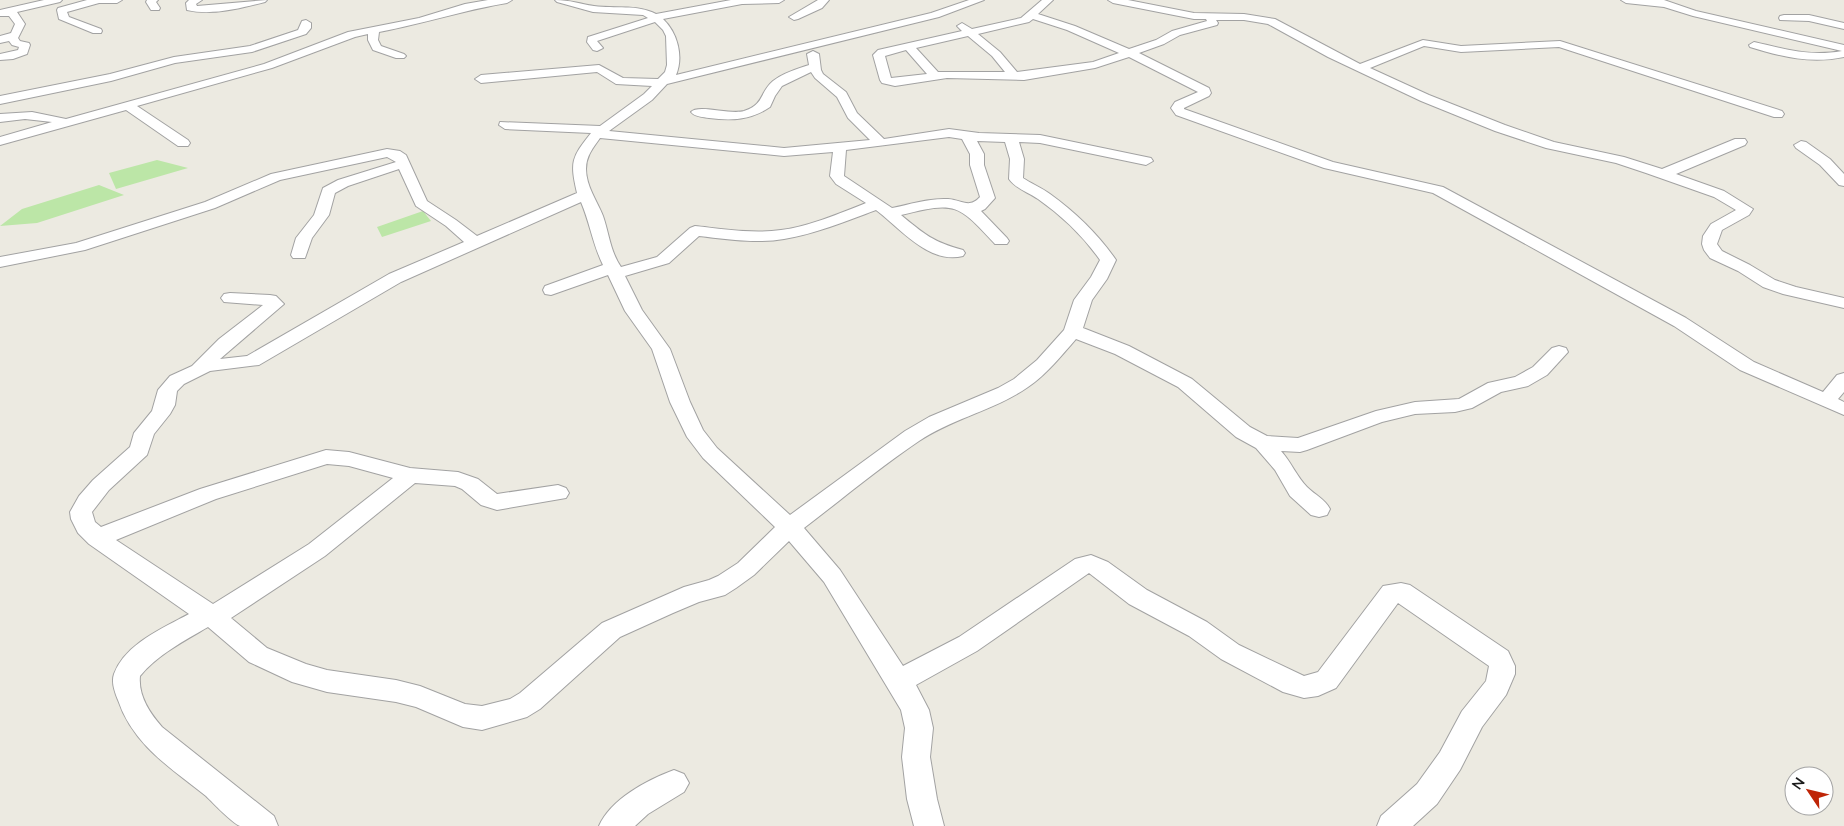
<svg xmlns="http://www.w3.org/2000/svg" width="1844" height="826" font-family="Lato,sans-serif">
<rect width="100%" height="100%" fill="#eceae1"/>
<path fill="#bce6a7" d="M 157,160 L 188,168 L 116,189 L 109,173 Z
M 99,185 L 124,195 L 37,223 L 0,226 L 22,209 Z
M 423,211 L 431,221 L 382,237 L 377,227 Z"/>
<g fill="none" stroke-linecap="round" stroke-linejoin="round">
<defs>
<path id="minor" d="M 44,0 L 62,0 L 60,2 L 17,12 L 25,24 L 18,38 L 20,41 L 29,43 L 30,45 L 27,54 L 13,59 L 0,60 L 0,54 L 18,50 L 19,47 L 12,45 L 9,41 L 0,43 L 0,36 L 11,33 L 15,24 L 9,16 L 0,16 L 0,10 Z
M 87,0 L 122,0 L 117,3 L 99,3 L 67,12 L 69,17 L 101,29 L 102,31 L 101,33 L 93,33 L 59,19 L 57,10 L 58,8 Z
M 147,0 L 158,0 L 156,2 L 160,8 L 159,10 L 151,10 L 146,2 Z
M 189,0 L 202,0 L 196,4 L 197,6 L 267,0 L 265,2 C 242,8 212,16 187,10 L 186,3 Z
M 488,0 L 512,0 L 507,3 C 464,10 422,24 379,32 L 378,40 L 381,46 L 404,54 L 406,56 L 404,58 L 396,58 L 373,50 L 368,40 L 368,34 L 355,37 L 272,68 L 137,106 L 188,140 L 190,143 L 188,146 L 178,146 L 126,110 L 0,145 L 0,137 L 52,122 L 25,119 L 0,122 L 0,114 L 32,112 L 66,119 L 264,64 L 348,32 L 419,18 L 465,4 Z
M 555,0 C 570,0 580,4 594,6 C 615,9 637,4 656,14 L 731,0 L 784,0 L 779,3 L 742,4 L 663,19 C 677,32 684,56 676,75 L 931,13 L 969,0 L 984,0 L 939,17 L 667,84 L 652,100 L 609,131 L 784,148 L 870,140 L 848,118 L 837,97 L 815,78 L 811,72 L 782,86 L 775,96 L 770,107 C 751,120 732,121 709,118 C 703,117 695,117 691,112 C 698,104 730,115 744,111 C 765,104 759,93 773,81 C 783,73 797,69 809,65 L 807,54 L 813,51 L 819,54 L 821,70 L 823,74 L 846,92 L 857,113 L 884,139 L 949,129 L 979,133 L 1040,135 L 1151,158 L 1153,161 L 1146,165 L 1040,143 L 1019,142 L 1024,159 L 1023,178 C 1032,184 1042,188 1050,194 C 1075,212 1098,234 1116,260 L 1107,279 L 1092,300 L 1083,328 L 1129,346 L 1192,379 L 1250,427 L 1267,436 L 1298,438 L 1376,411 L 1415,402 L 1459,399 L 1488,383 L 1515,377 L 1533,367 L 1552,348 L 1559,346 L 1566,348 L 1568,352 L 1547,375 L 1528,386 L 1501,392 L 1472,408 L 1455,412 L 1415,414 L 1382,422 L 1307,450 L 1300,452 L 1281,451 C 1291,462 1297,477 1307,487 C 1315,495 1325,499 1330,509 L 1327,515 L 1319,517 L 1311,515 L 1290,496 L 1275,470 L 1256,448 L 1236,437 L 1178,387 L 1115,354 L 1076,339 C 1061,356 1047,374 1028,387 C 995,410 953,418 919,441 C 879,468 842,499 804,528 L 840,570 L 903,666 L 959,637 L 1075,559 L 1091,555 L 1108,562 L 1147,590 L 1207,622 L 1239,645 L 1304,676 L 1318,672 L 1383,586 L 1401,583 L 1410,585 L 1508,651 L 1515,666 L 1515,674 L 1506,695 L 1482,727 L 1460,770 L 1437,804 L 1413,826 L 1377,826 L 1381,816 L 1417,784 L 1440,752 L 1462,711 L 1486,681 L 1489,666 L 1398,603 L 1336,688 L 1318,696 L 1304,698 L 1283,692 L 1221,659 L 1189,636 L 1129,604 L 1089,573 L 977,651 L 916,685 L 929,710 L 933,728 L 930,757 L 937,799 L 944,826 L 914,826 L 907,799 L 902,757 L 905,728 L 901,710 L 824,582 L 789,541 L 754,575 L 736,588 L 725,595 L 699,602 L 673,613 L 620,637 L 540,709 L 527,717 L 482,730 L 463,727 L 416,707 L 396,702 L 327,692 L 292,682 L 249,662 L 208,627 C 184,641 157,655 140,676 C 138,696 150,713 162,727 L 274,816 L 278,826 C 269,826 247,826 240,826 C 232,823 213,803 206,796 C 171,768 133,745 118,700 C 115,693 111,682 114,674 C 125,644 163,628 189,614 L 89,544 L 78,533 L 71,519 L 70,512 L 79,496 L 93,480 L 130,447 L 134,433 L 152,411 L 158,390 L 170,376 L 192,366 L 219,339 L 263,305 L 224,302 L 221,298 L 224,294 L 230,293 L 270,295 L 276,296 L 284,304 L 220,359 L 247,356 L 389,274 L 464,242 L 446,226 L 416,206 L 399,169 L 348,186 L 335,193 L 329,215 L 312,238 L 305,258 L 293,258 L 291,255 L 296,238 L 314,215 L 323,188 L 338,180 L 396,162 L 387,157 L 280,180 L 215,208 L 85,250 L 0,267 L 0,257 L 76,243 L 205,202 L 271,174 L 387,149 L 400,151 L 406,155 L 427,201 L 456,220 L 477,236 L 577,193 C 570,162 571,158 591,133 L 505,129 L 499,125 L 500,122 L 600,126 L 644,94 L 652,86 L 616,84 L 597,72 L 481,83 L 475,79 L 481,75 L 599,65 L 623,78 L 658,79 L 665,72 L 667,65 L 666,36 L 663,30 L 655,22 L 597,41 L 603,48 L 597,51 L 593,50 L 587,42 L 588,37 L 648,18 L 643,15 L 593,12 L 557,2 ZM 949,137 L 962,139 L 970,154 L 970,165 L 980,197 C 969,209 962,200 948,199 C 929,198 911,204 892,208 L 844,176 L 846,150 ZM 600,138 L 784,156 L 833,152 L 830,176 L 836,184 L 866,203 C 841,213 807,227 781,230 C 753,234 723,229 695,226 L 690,228 L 657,257 L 621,267 C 610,251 609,233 603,216 C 597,201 586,186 586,169 C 586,156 593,148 600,138 ZM 977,141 L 1005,142 L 1010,159 L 1009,179 C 1016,189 1028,192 1038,199 C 1061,215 1084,237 1100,260 L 1091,277 L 1074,300 L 1064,330 L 1037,360 L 1014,379 L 998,388 L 929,417 L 905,431 L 790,515 L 717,448 L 703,430 L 690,402 L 670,349 L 642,310 L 625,276 L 669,263 L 699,236 C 726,239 756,244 784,239 C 815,234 846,221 876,210 C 899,227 929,265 963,256 L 965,253 L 963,250 C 933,242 924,234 901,215 C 956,201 958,204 995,244 L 1007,244 L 1009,241 L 1007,238 L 981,211 L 985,209 L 995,198 L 984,165 L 984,154 ZM 581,202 C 590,223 593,245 603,265 L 545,286 L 543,290 L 545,294 L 551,295 L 608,275 L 625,311 L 652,349 L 670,402 L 687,437 L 703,458 L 775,527 L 738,563 L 718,576 L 709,580 L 684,587 L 602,623 L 520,693 L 510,699 L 482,706 L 465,704 L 420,686 L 396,680 L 327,670 L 306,664 L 267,648 L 231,618 L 325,556 L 415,483 L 455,486 L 462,489 L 481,505 L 497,510 L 566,498 L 569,493 L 566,488 L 558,485 L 497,494 L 478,479 L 458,472 L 410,468 L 349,452 L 326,450 L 200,489 L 101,527 L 95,522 L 92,512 L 109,490 L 147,455 L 154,434 L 170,414 L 175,405 L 177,391 L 184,384 L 210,371 L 259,365 L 401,282 ZM 327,464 L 349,466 L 393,478 L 309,544 L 213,604 L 116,540 L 216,499 Z
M 818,0 L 829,0 L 822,8 L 798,19 L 794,20 L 789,17 Z
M 1042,0 L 1053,0 L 1038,14 L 1075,26 L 1129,49 L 1156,40 L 1172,31 L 1207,21 L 1206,19 L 1194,19 L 1113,3 L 1108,0 L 1128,0 L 1194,13 L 1244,14 L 1275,19 L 1360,64 L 1423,40 L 1461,46 L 1560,41 L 1782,111 L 1784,114 L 1782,117 L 1774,117 L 1559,47 L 1461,52 L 1424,46 L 1370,68 L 1429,95 L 1505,125 L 1554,142 L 1624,157 L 1662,169 L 1735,139 L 1745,139 L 1747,142 L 1745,145 L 1676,174 L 1724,191 L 1753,209 L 1749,215 L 1722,230 L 1717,244 L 1722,251 L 1750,265 L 1775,280 L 1796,287 L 1844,298 L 1844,308 L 1783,294 L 1763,287 L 1738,271 L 1710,258 L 1704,250 L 1702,244 L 1703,236 L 1711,224 L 1736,210 L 1714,197 L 1646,173 L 1616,163 L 1546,148 L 1495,131 L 1421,101 L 1328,57 L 1268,24 L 1244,20 L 1216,20 L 1218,23 L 1217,25 L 1180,35 L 1164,44 L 1139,53 L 1209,88 L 1211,93 L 1209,96 L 1184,108 L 1184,109 L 1333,162 L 1443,187 L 1686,318 L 1754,362 L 1823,392 L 1837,375 L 1844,373 L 1844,392 L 1838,399 L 1844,402 L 1844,415 L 1740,370 L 1674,326 L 1433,193 L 1324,168 L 1176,115 L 1171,108 L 1175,102 L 1198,92 L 1129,57 L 1095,68 L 1024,80 L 947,78 L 895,86 L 882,83 L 880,80 L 873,55 L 878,50 L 962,31 L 957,26 L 962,23 L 972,29 L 1021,18 ZM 1033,19 L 1067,30 L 1119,53 L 1093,62 L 1017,72 L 1000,52 L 978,34 L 1029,22 ZM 968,36 L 992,56 L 1005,72 L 938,72 L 916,48 ZM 906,50 L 927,74 L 891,78 L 885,56 Z
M 1621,0 L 1664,0 L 1696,11 L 1844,45 L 1844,57 C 1811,64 1782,57 1750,47 L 1749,45 L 1754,42 C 1785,49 1810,57 1842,51 L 1693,16 L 1664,7 L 1626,3 Z
M 1784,15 L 1809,15 L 1844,23 L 1844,29 L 1809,21 L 1780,20 L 1779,18 L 1780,16 Z
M 306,20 L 311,23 L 311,28 L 306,34 L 252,52 L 175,63 L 111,81 L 0,104 L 0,96 L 110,74 L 174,57 L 250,46 L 298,30 L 302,21 Z
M 1801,141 L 1806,142 L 1830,159 L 1844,174 L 1844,186 L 1839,185 L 1820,165 L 1796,148 L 1794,145 Z
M 674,770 L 684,774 L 689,783 L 684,792 L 648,814 L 635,826 L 599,826 C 611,799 647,780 674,770 Z"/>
</defs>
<use href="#minor" stroke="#a2a2a2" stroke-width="2"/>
<use href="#minor" fill="#fff" fill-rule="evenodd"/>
</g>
<g transform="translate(1809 791) rotate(305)"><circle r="24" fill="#ffffff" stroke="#a4a4a4"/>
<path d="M0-4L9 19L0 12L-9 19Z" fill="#bf2507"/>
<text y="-8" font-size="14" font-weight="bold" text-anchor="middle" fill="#1b1b1b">N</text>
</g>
</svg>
